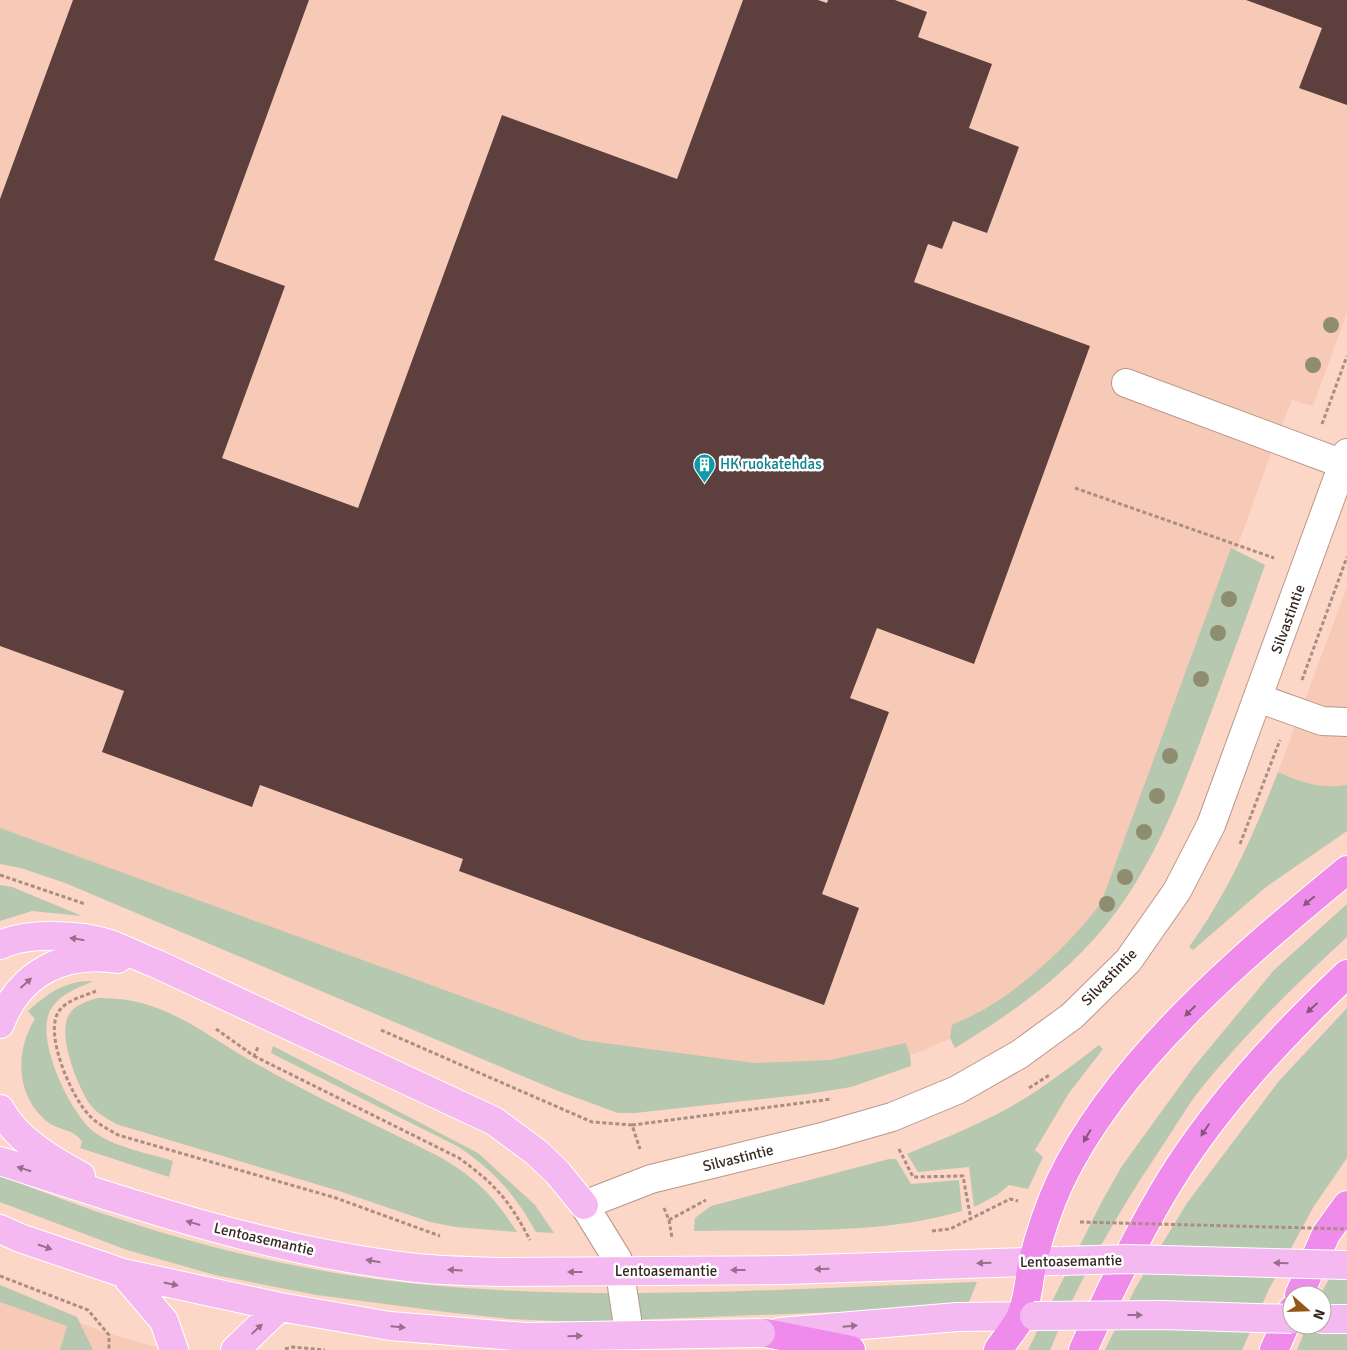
<svg xmlns="http://www.w3.org/2000/svg" width="1347" height="1350" font-family="Signika,sans-serif">
<rect width="100%" height="100%" fill="#fcd6c6"/>
<path fill="#f7cab7" d="M 0,0 L 1347,0 L 1347,313 L 1313,406 L 1292,400 L 1276,439 L 1233,559 L 1142,861 L 1080,940 L 951,1038 L 917,1053 L 821,1076 L 655,1076 L 0,853 Z
M 1347,587 L 1347,785 L 1330,788 L 1303,783 L 1278,772 Z
M 0,1289 L 103,1332 L 167,1350 L 0,1350 Z"/>
<path fill="#b6c8af" d="M 1231,548 L 1265,565 C 1247,616 1228,667 1209,718 C 1184,785 1159,854 1116,912 C 1074,969 1016,1011 955,1048 L 950,1038 L 952,1025 C 967,1018 983,1011 996,1002 C 1037,975 1072,941 1101,903 Z
M 1278,772 C 1302,783 1321,789 1347,785 L 1347,831 L 1266,887 L 1193,950 L 1189,947 C 1228,893 1254,834 1278,772 Z
M 0,828 L 582,1040 L 754,1063 L 830,1060 L 906,1043 L 910,1055 L 911,1066 L 851,1087 L 808,1094 L 635,1113 L 618,1113 L 558,1091 L 65,883 L 21,868 L 0,864 Z
M 0,885 L 12,887 L 82,916 L 32,911 L 0,921 Z
M 1347,904 L 1347,937 C 1296,984 1247,1032 1203,1086 C 1188,1104 1176,1126 1163,1145 C 1119,1211 1080,1277 1050,1350 L 1028,1350 L 1101,1203 L 1122,1166 L 1193,1068 L 1274,970 Z
M 93,981 C 76,989 59,994 50,1011 C 35,1040 70,1113 94,1132 C 116,1148 148,1153 173,1161 L 169,1177 L 80,1148 L 82,1142 C 76,1130 59,1130 49,1123 C 16,1098 14,1052 35,1019 L 28,1011 C 47,994 66,980 93,981 Z
M 97,998 C 163,996 201,1033 255,1063 C 314,1097 377,1125 438,1156 C 475,1177 494,1196 517,1232 L 456,1227 L 430,1222 L 339,1191 L 116,1124 C 106,1118 96,1113 89,1103 C 77,1084 56,1033 70,1013 C 75,1005 88,1001 97,998 Z
M 1347,1008 L 1347,1158 L 1314,1206 L 1269,1289 L 1242,1350 L 1105,1350 L 1136,1287 L 1187,1203 L 1279,1081 Z
M 1099,1045 L 1103,1049 L 1069,1093 L 1035,1150 L 1043,1157 L 1028,1189 L 1009,1185 L 997,1195 L 974,1207 L 969,1167 L 918,1172 L 907,1154 C 940,1140 973,1127 1005,1110 C 1038,1092 1069,1068 1099,1045 Z
M 273,1046 L 478,1153 L 535,1205 L 554,1233 L 536,1232 C 513,1192 496,1173 459,1147 L 271,1053 Z
M 889,1159 L 896,1159 L 911,1184 L 959,1180 L 962,1211 C 876,1236 783,1229 694,1231 L 695,1218 L 711,1206 Z
M 0,1175 C 136,1231 282,1272 429,1285 C 611,1302 795,1288 977,1282 L 967,1307 L 578,1322 L 510,1319 L 446,1312 L 317,1295 L 215,1275 L 127,1250 L 0,1202 Z
M 1347,1248 L 1347,1350 L 1297,1350 L 1307,1325 L 1322,1325 L 1322,1295 L 1320,1295 Z
M 0,1285 L 77,1317 L 93,1350 L 60,1350 L 67,1326 L 0,1302 Z"/>
<path fill="#5d3f3d" d="M 73,0 L 309,0 L 214,260 L 285,286 L 222,458 L 358,508 L 502,115 L 677,179 L 743,0 L 818,0 L 827,3 L 828,0 L 895,0 L 927,12 L 918,37 L 992,64 L 969,128 L 1019,147 L 987,233 L 953,221 L 942,249 L 928,244 L 914,282 L 1090,346 L 974,664 L 877,628 L 850,698 L 889,712 L 822,894 L 859,908 L 824,1005 L 459,871 L 463,859 L 260,785 L 252,807 L 102,752 L 124,691 L 0,646 L 0,199 Z
M 1246,0 L 1347,0 L 1347,105 L 1299,88 L 1322,28 Z"/>
<g fill="none" stroke-linecap="round" stroke-linejoin="round">
<defs>
<path id="minor" d="M 1126,383 L 1343,464
M 1258,698 L 1322,721 L 1347,722
M 625,1350 L 627,1319 L 618,1260 L 584,1205 L 651,1179 L 826,1136 L 892,1117 L 957,1090 L 1020,1054 L 1072,1016 L 1128,961 L 1177,891 L 1211,825 L 1347,453"/>
<path id="major" d="M 0,945 C 28,932 81,934 110,944 C 126,950 141,958 157,964 L 494,1121 L 536,1152 L 557,1172 L 584,1205
M 0,1024 C 20,972 64,951 118,959
M 0,1109 C 17,1140 50,1159 81,1176
M 0,1161 C 134,1205 267,1250 408,1267 C 439,1271 471,1271 502,1272
M 0,1229 L 20,1238 L 123,1273 L 280,1307 L 390,1326 L 526,1337
M 786,1270 L 1055,1261
M 123,1273 L 164,1321 L 174,1350
M 1322,1319 L 1347,1319
M 780,1332 L 957,1317 L 1034,1316
M 235,1350 L 280,1307"/>
<path id="highway" d="M 1299,1295 L 1326,1234 L 1347,1205
M 766,1333 L 851,1350
M 998,1350 C 1005,1339 1016,1328 1021,1316 C 1028,1300 1029,1280 1032,1264 C 1039,1236 1048,1208 1060,1182 C 1117,1061 1245,954 1347,870
M 1083,1350 C 1107,1297 1132,1245 1162,1194 C 1210,1112 1278,1039 1347,974
M 1274,1350 L 1292,1310"/>
</defs>
<use href="#minor" stroke="#bb9789" stroke-width="30"/>
<use href="#major" stroke="#fff" stroke-width="30"/>
<use href="#highway" stroke="#fff" stroke-width="30"/>
<path stroke="#ab8e83" stroke-width="3" stroke-dasharray="4 2.5" stroke-linecap="butt" d="M 1322,424 L 1347,356
M 1075,488 L 1274,558
M 1302,680 L 1347,557
M 1240,844 L 1280,740
M 0,875 L 85,904
M 96,991 C 84,996 67,1000 59,1011 C 43,1033 72,1098 89,1115 C 97,1124 108,1129 118,1135 L 336,1198 L 440,1236
M 216,1029 L 254,1056 L 258,1047
M 381,1030 L 592,1122 L 632,1125 L 640,1149
M 254,1056 L 459,1158 C 496,1185 509,1200 530,1240
M 1029,1088 L 1051,1074
M 632,1125 L 832,1099
M 899,1149 L 913,1177 L 963,1176 L 971,1220
M 664,1208 L 669,1220 L 672,1238
M 669,1220 L 706,1200
M 932,1231 L 950,1229 L 1010,1199 L 1018,1201
M 0,1276 L 88,1310 L 109,1335 L 109,1350
M 285,1349 L 292,1347 L 325,1350"/>
<use href="#minor" stroke="#fff" stroke-width="28"/>
<use href="#major" stroke="#f5b9f2" stroke-width="28"/>
<use href="#highway" stroke="#ef8bea" stroke-width="28"/>
<defs>
<path id="major-bridge" d="M 1061,1261 L 1128,1259 L 1347,1265
M 502,1272 L 786,1270
M 1034,1316 L 1162,1315 L 1292,1319
M 526,1337 L 761,1333"/>
</defs>
<use href="#major-bridge" stroke="#fff" stroke-width="30" stroke-linecap="butt"/>
<path stroke="#ab8e83" stroke-width="3" stroke-dasharray="4 2.5" stroke-linecap="butt" d="M 1080,1222 L 1347,1229"/>
<use href="#major-bridge" stroke="#f5b9f2" stroke-width="28"/>
</g>
<g fill="#8f8d70">
<circle cx="1331" cy="325" r="8"/>
<circle cx="1313" cy="365" r="8"/>
<circle cx="1229" cy="599" r="8"/>
<circle cx="1218" cy="633" r="8"/>
<circle cx="1201" cy="679" r="8"/>
<circle cx="1170" cy="756" r="8"/>
<circle cx="1157" cy="796" r="8"/>
<circle cx="1144" cy="832" r="8"/>
<circle cx="1125" cy="877" r="8"/>
<circle cx="1107" cy="904" r="8"/>
</g>
<defs><path id="oneway-solid" d="M-6-.8H1V-3.2L6.5 0L1 3.2V.8H-6Z" transform="scale(1.25)"/></defs>
<g fill="#89557c">
<use href="#oneway-solid" transform="translate(1309 901) rotate(140)"/>
<use href="#oneway-solid" transform="translate(1312 1008) rotate(137)"/>
<use href="#oneway-solid" transform="translate(1190 1011) rotate(136)"/>
<use href="#oneway-solid" transform="translate(1205 1130) rotate(124)"/>
<use href="#oneway-solid" transform="translate(1087 1136) rotate(120)"/>
</g>
<g fill="#96708a">
<use href="#oneway-solid" transform="translate(77 939) rotate(-171)"/>
<use href="#oneway-solid" transform="translate(26 983) rotate(-42)"/>
<use href="#oneway-solid" transform="translate(24 1169) rotate(-162)"/>
<use href="#oneway-solid" transform="translate(193 1223) rotate(-164)"/>
<use href="#oneway-solid" transform="translate(45 1247) rotate(19)"/>
<use href="#oneway-solid" transform="translate(373 1261) rotate(-170)"/>
<use href="#oneway-solid" transform="translate(984 1263) rotate(178)"/>
<use href="#oneway-solid" transform="translate(1281 1263) rotate(-179)"/>
<use href="#oneway-solid" transform="translate(822 1269) rotate(178)"/>
<use href="#oneway-solid" transform="translate(455 1270) rotate(-177)"/>
<use href="#oneway-solid" transform="translate(738 1270) rotate(180)"/>
<use href="#oneway-solid" transform="translate(575 1272) rotate(180)"/>
<use href="#oneway-solid" transform="translate(171 1284) rotate(12)"/>
<use href="#oneway-solid" transform="translate(1135 1315)"/>
<use href="#oneway-solid" transform="translate(850 1326) rotate(-5)"/>
<use href="#oneway-solid" transform="translate(398 1327) rotate(5)"/>
<use href="#oneway-solid" transform="translate(257 1329) rotate(-43)"/>
<use href="#oneway-solid" transform="translate(575 1336) rotate(-1)"/>
</g>
<defs>
<symbol id="building-pin" viewBox="-11 -11 22 30"><path d="M0 17L-7.5 6A9.5 9.5 0 1 1 7.5 6Z" fill="#0f9aa8" stroke="#fff"/><path d="M-4-6H4V6H1V3H-1V6H-4ZM-2.5-4.3h1.7v1.8h-1.7ZM.8-4.3h1.7v1.8H.8ZM-2.5-1h1.7V.8h-1.7ZM.8-1h1.7V.8H.8Z" fill="#fff"/></symbol>
</defs>
<g fill-rule="evenodd">
<use href="#building-pin" x="692" y="452" width="25" height="34"/>
</g>
<g text-anchor="middle" stroke-width="5" stroke-linejoin="round" paint-order="stroke">
<g font-size="15" fill="#0d838f" stroke="#fff" text-anchor="start">
<text x="720" y="469">HK ruokatehdas</text>
</g>
<g font-size="15" fill="#362822" stroke="#fff">
<text transform="translate(1288 619) rotate(-70)" y="5">Silvastintie</text>
<text transform="translate(1109 977) rotate(-46)" y="5">Silvastintie</text>
<text transform="translate(738 1158) rotate(-14)" y="5">Silvastintie</text>
<text transform="translate(264 1239) rotate(13)" y="5">Lentoasemantie</text>
<text transform="translate(1071 1261) rotate(-1)" y="5">Lentoasemantie</text>
<text x="666" y="1276">Lentoasemantie</text>
</g>
</g>
<g transform="translate(1307 1310) rotate(110)"><circle r="24" fill="#ffffff" stroke="#afa9a7"/>
<path d="M0-4L9 19L0 12L-9 19Z" fill="#935719"/>
<text y="-8" font-size="14" font-weight="bold" text-anchor="middle" fill="#362822">N</text>
</g>
</svg>
